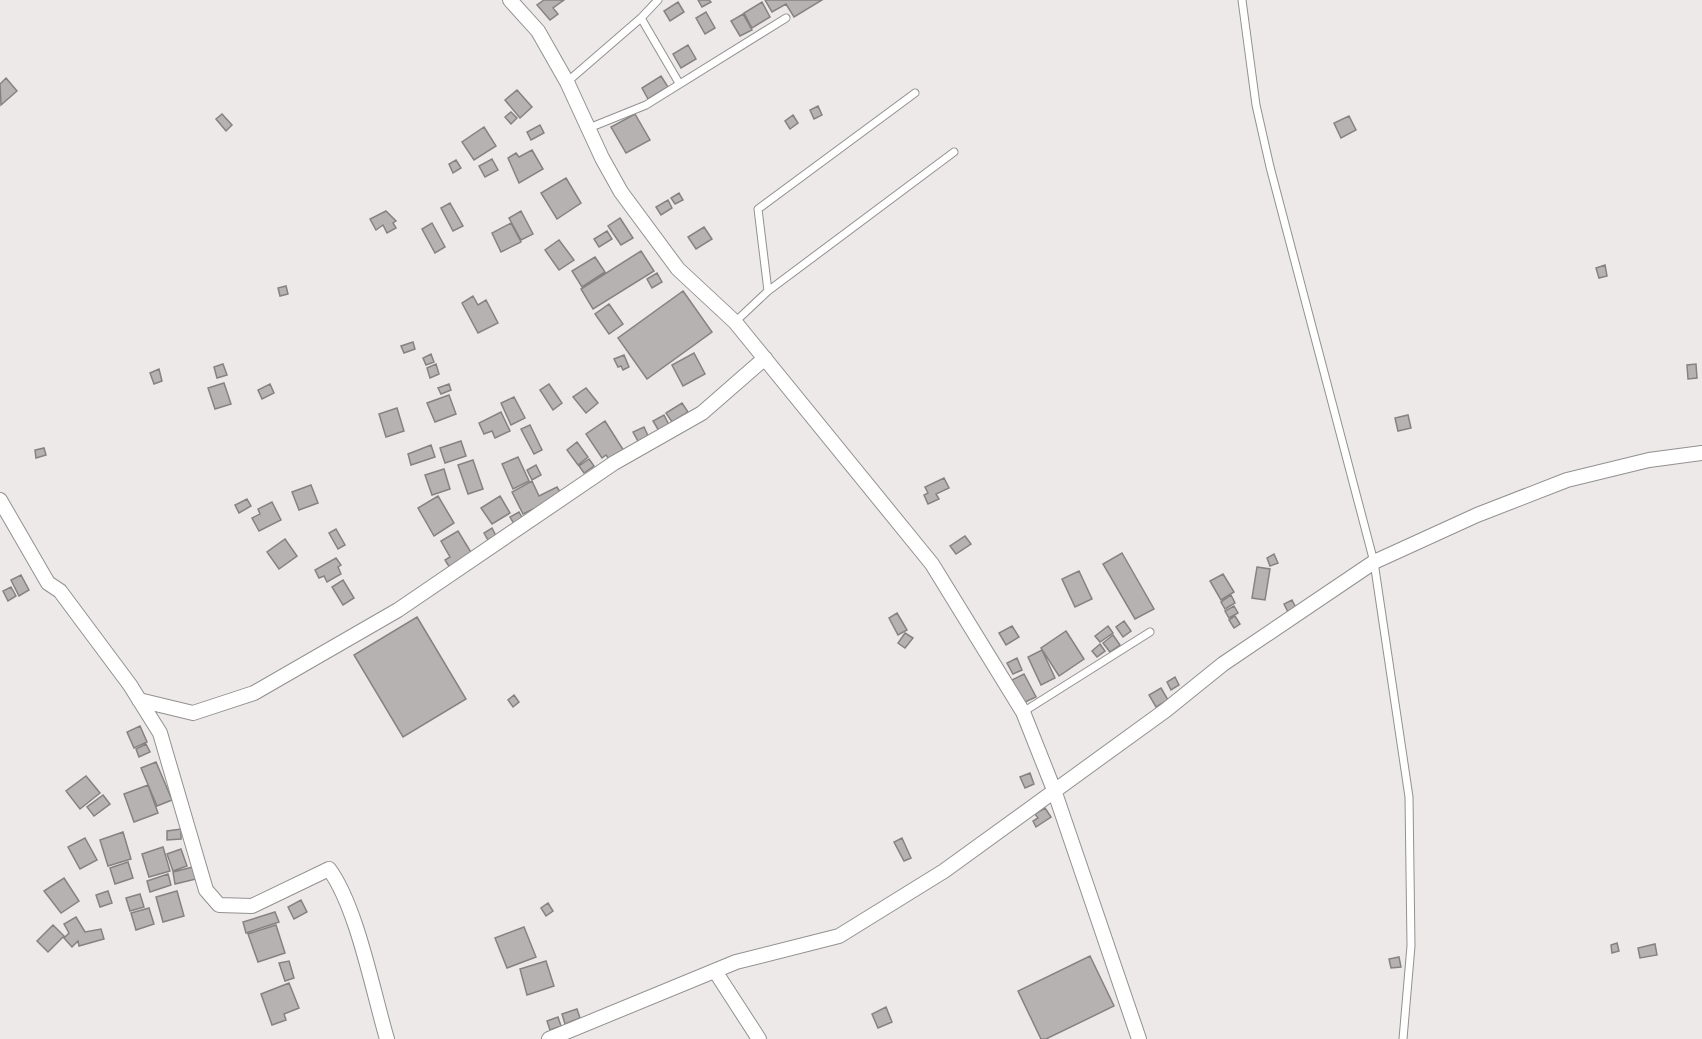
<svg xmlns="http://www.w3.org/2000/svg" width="1702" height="1039" font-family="Raleway,sans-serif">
<rect width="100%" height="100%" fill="#ede9e9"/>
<path fill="#b6b2b2" stroke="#868282" stroke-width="1.5" d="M 544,0 L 564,0 L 553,8 L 558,14 L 550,20 L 537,5 Z
M 698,0 L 709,0 L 711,2 L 702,7 Z
M 765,0 L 822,0 L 794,17 L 786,4 L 772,12 Z
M 678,2 L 684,12 L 670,21 L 664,11 Z
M 762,2 L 770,17 L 752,28 L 744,13 Z
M 706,12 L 715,28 L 705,34 L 696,18 Z
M 743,14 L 752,30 L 740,36 L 731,21 Z
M 688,45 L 696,59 L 681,68 L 673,54 Z
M 661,76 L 668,87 L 648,99 L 642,88 Z
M 6,78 L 17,91 L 1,105 L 0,84 Z
M 517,90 L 532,107 L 520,118 L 505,100 Z
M 818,106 L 822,115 L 814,119 L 810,110 Z
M 511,112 L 517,118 L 511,124 L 505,117 Z
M 222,114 L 232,125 L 226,131 L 216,119 Z
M 635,114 L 650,140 L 626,153 L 611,127 Z
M 793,115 L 798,123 L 790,129 L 785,121 Z
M 1349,116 L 1356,130 L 1341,138 L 1334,123 Z
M 540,125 L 544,133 L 531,140 L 527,132 Z
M 484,127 L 496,146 L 474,160 L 462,142 Z
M 532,150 L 543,169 L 519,183 L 508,158 L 516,153 L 519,157 Z
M 492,159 L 498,170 L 485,177 L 479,166 Z
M 456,160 L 461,168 L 453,173 L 449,164 Z
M 566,178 L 581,203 L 557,219 L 541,193 Z
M 679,193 L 683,200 L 675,204 L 671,198 Z
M 668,200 L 672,208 L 661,215 L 656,207 Z
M 450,203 L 463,226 L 453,231 L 441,208 Z
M 386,211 L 396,221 L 393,223 L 396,228 L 387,233 L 383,225 L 376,230 L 370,219 Z
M 521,211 L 533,234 L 521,240 L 509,218 Z
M 620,218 L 633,238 L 621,245 L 608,226 Z
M 432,223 L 445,247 L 435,253 L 422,229 Z
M 511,223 L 521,242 L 501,252 L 492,233 Z
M 704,227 L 712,239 L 696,249 L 688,237 Z
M 607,231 L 612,239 L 599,247 L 594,239 Z
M 559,240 L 574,260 L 559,270 L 545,250 Z
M 641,251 L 654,271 L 593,309 L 581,289 Z
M 595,257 L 605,272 L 582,287 L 572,271 Z
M 1605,265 L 1607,276 L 1599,278 L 1596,268 Z
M 657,273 L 662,282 L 652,288 L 647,279 Z
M 286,286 L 288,294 L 280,296 L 278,288 Z
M 683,291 L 712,332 L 647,379 L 618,338 Z
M 473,296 L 478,305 L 486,300 L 498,323 L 478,333 L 462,303 Z
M 609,304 L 623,324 L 609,334 L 595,314 Z
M 413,342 L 415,349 L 404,353 L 401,346 Z
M 694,353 L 705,374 L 683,386 L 672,365 Z
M 431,354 L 434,362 L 426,365 L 423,358 Z
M 624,355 L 629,367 L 623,370 L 621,366 L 618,367 L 614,359 Z
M 223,364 L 227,375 L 217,378 L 214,367 Z
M 436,364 L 439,374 L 430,378 L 427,368 Z
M 1696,364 L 1697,378 L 1688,379 L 1687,365 Z
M 159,369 L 162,381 L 154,384 L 150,373 Z
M 224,383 L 231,404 L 215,409 L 208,388 Z
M 270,384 L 274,393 L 262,399 L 258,390 Z
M 449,384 L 451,390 L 441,394 L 438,388 Z
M 549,384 L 562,403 L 553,410 L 540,390 Z
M 586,388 L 598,403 L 586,413 L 573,397 Z
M 449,395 L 456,414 L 435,422 L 427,403 Z
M 514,397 L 525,418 L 511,425 L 501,403 Z
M 682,403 L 688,412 L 672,422 L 666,413 Z
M 397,408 L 404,431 L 386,437 L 379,414 Z
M 501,412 L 510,431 L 495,438 L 492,431 L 484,434 L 479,423 Z
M 664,415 L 669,425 L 659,431 L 653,421 Z
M 1408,415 L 1411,428 L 1398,431 L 1395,418 Z
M 605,421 L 624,451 L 610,460 L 606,455 L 602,458 L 586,434 Z
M 530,425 L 542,450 L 534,454 L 521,429 Z
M 644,427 L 649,438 L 639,443 L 633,432 Z
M 461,441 L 466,456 L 445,463 L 440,448 Z
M 577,442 L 588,457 L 578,465 L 567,450 Z
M 431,445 L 435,457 L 411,465 L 408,454 Z
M 44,448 L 46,455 L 36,458 L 35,450 Z
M 518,457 L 529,481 L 513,489 L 502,464 Z
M 589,459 L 594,466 L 584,473 L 579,466 Z
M 473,460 L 483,489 L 468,494 L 458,465 Z
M 536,465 L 541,475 L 532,480 L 527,470 Z
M 444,469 L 450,489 L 432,495 L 425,475 Z
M 944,478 L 949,488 L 936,494 L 939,499 L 928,504 L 924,495 L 928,493 L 925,487 Z
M 532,481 L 539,496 L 557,487 L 562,495 L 523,514 L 512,492 Z
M 311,485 L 318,503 L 299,510 L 292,492 Z
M 438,496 L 454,523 L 434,536 L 418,508 Z
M 500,496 L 510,513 L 492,524 L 481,508 Z
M 247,499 L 251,506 L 239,513 L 235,505 Z
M 272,502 L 281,520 L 259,531 L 252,518 L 260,514 L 258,509 Z
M 519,512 L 523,519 L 514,524 L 510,517 Z
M 492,528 L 496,536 L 488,540 L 484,533 Z
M 336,529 L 345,545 L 338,549 L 329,533 Z
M 458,531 L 472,554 L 450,568 L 445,560 L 450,557 L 441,541 Z
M 965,536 L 971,544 L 956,554 L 950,546 Z
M 285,539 L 297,556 L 279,569 L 267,552 Z
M 1122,553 L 1154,609 L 1135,619 L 1103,564 Z
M 1274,554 L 1278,563 L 1270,566 L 1267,558 Z
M 336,558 L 341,565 L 338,567 L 341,574 L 327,582 L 324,576 L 319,578 L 315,570 Z
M 1257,567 L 1270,569 L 1265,600 L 1252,598 Z
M 1079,571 L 1092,599 L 1075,607 L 1062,579 Z
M 1223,574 L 1234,592 L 1221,600 L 1210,581 Z
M 21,575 L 29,590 L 19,596 L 11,580 Z
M 343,580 L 354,598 L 343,605 L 332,587 Z
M 11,587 L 16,596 L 8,601 L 3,591 Z
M 1231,595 L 1235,603 L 1225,609 L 1221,602 Z
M 1292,600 L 1296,608 L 1288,612 L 1284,604 Z
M 1234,606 L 1238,613 L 1229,618 L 1225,611 Z
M 897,613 L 907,630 L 898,635 L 889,618 Z
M 1235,616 L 1240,624 L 1234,628 L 1229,620 Z
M 417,617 L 466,699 L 403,737 L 354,655 Z
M 1124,621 L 1131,631 L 1123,637 L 1116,627 Z
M 1012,626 L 1019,637 L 1006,645 L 999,633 Z
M 1108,626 L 1113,633 L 1100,642 L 1095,636 Z
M 1066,631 L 1084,659 L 1059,676 L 1041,648 Z
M 905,633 L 913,638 L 905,648 L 898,643 Z
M 1113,635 L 1120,645 L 1110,652 L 1103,643 Z
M 1100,644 L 1105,651 L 1097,657 L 1092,651 Z
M 1042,650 L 1055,678 L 1041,685 L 1028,657 Z
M 1017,658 L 1022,670 L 1013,674 L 1007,663 Z
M 1024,674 L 1036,697 L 1023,703 L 1012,680 Z
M 1175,677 L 1179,685 L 1171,690 L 1167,682 Z
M 1161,688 L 1168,700 L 1156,707 L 1149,695 Z
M 514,695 L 519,702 L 513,707 L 508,700 Z
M 140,726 L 147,742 L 134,748 L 127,732 Z
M 146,744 L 150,752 L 139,757 L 136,749 Z
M 156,762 L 172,800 L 157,806 L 141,768 Z
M 1030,773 L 1034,784 L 1025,788 L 1020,777 Z
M 86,776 L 100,793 L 80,809 L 66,791 Z
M 148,785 L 158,813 L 134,822 L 124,794 Z
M 103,795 L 110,804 L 94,816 L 87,807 Z
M 1045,808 L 1051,817 L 1036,827 L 1033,821 L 1038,818 L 1035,814 Z
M 181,829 L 181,839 L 167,840 L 167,831 Z
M 123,832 L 131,859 L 108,866 L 100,840 Z
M 85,838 L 97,860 L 80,869 L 68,847 Z
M 902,838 L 911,858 L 904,861 L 894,842 Z
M 163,847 L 170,871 L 149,877 L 142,854 Z
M 181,849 L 187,866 L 173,871 L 167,854 Z
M 128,862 L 133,878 L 115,884 L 110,868 Z
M 193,867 L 196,879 L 175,884 L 173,872 Z
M 168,874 L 171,885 L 150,892 L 147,881 Z
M 64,878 L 79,901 L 61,913 L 44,891 Z
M 108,891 L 112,903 L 100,907 L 96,895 Z
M 177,891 L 184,916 L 163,922 L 156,897 Z
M 140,894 L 144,907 L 130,911 L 126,898 Z
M 301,900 L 307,912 L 294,919 L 288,907 Z
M 548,903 L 553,911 L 546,916 L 541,908 Z
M 149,908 L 154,924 L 136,930 L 131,913 Z
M 275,912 L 279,922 L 246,933 L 243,922 Z
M 76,917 L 85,932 L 101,929 L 104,939 L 79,946 L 78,941 L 72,947 L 64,938 L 69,933 L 64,924 Z
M 53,925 L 64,936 L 48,952 L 37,941 Z
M 276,925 L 285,953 L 258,962 L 248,934 Z
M 524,927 L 536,957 L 507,968 L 495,938 Z
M 1617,943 L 1619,951 L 1612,953 L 1611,945 Z
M 1655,944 L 1657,955 L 1640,958 L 1638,948 Z
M 1090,956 L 1114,1006 L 1046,1039 L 1041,1039 L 1018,991 Z
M 1399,957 L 1401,967 L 1391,968 L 1389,959 Z
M 289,961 L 294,978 L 285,981 L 279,963 Z
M 546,961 L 554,986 L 527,995 L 520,969 Z
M 289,983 L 299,1008 L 284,1014 L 286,1020 L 272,1025 L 261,994 Z
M 886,1007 L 892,1022 L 878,1028 L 872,1014 Z
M 577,1009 L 580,1018 L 565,1024 L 562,1014 Z
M 558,1017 L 561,1026 L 550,1030 L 547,1021 Z"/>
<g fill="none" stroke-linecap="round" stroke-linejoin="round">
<defs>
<path id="lane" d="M 1242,0 L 1256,105 L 1270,167 L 1374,562 L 1409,797 L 1411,946 L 1403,1039
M 641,18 L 679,83
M 567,82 L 641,18 L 658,0
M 589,128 L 646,105 L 786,18
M 768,291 L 758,209 L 915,93
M 735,322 L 768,291 L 954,152
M 1023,712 L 1150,632"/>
<path id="street" d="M 510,0 L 538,31 L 567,82 L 602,158 L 621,192 L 678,269 L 735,322 L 932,564 L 1023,712 L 1054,790 L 1139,1039
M 0,500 L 48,583 L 60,591 L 130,685 L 160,733 L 206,890 L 219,905 L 252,906 L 329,869 C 357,907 373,992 387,1039
M 139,700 L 193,713 L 254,693 L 398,610 L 614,463 L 702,413 L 765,358
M 715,971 L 759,1039
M 549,1039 L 736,962 L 839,936 L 944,871 L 1166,710 L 1223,664 L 1374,562 L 1477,515 L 1567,480 L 1649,460 L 1702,453"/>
</defs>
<use href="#lane" stroke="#939090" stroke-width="9"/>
<use href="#street" stroke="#939090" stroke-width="16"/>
<use href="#lane" stroke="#fff" stroke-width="7"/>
<use href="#street" stroke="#fff" stroke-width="14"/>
</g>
</svg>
